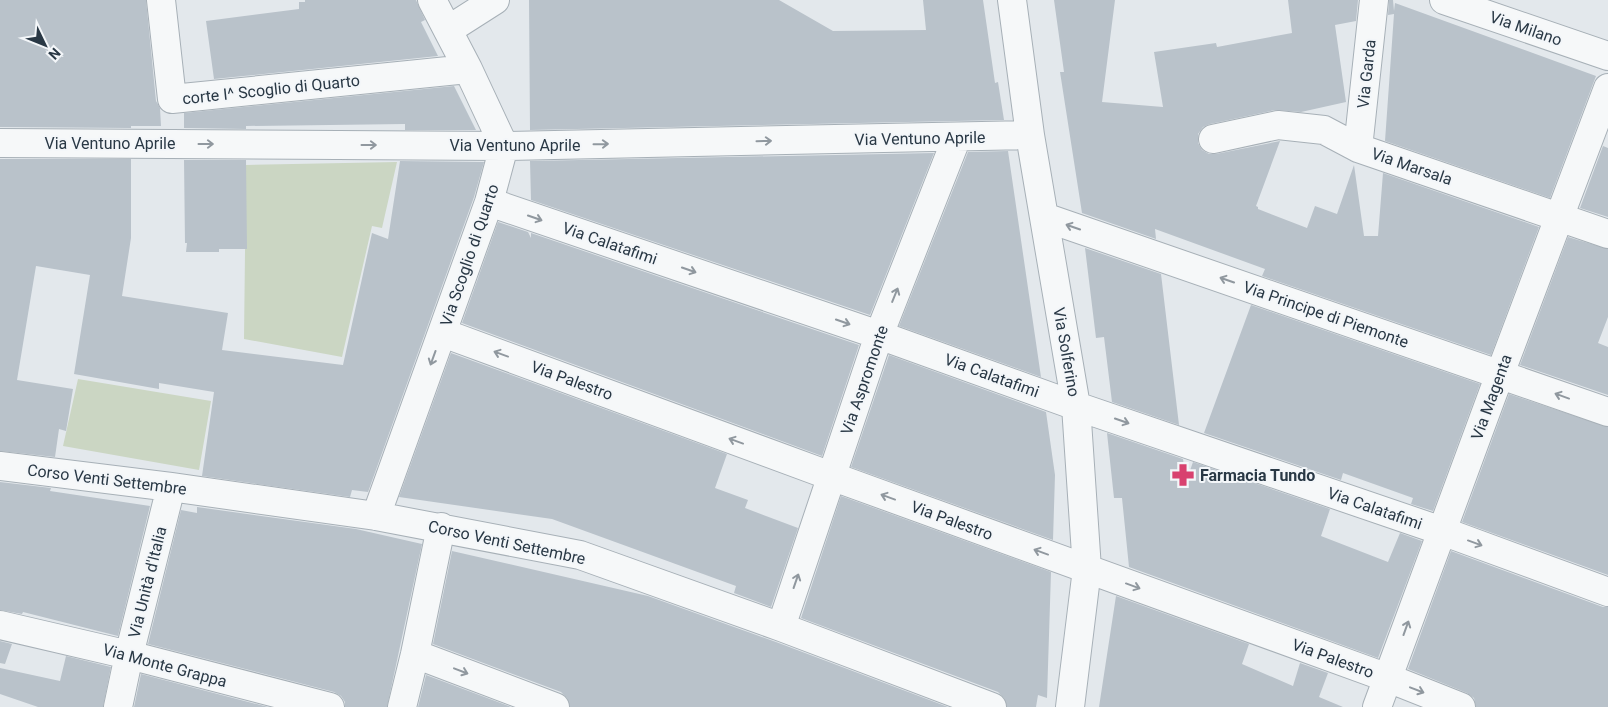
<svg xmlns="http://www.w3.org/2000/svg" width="1608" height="707" font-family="Roboto,sans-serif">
<rect width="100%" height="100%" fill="#e3e8ec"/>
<path fill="#cbd6c3" d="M 397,162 L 382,228 L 372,226 L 342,357 L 244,339 L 246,165 Z
M 78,379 L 211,401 L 199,470 L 63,446 Z"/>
<path fill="#b9c2ca" d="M 0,0 L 146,0 L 156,101 L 160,108 L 161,126 L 131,126 L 131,128 L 0,127 Z
M 305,0 L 416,0 L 425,20 L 421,22 L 438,56 L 214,79 L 206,21 L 299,9 L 299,2 L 305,2 Z
M 529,0 L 779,0 L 833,31 L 926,30 L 923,0 L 983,0 L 995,83 L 998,82 L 1004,120 L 530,130 Z
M 1054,0 L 1115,0 L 1102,102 L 1163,107 L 1154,52 L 1216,43 L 1217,47 L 1292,33 L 1288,0 L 1358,0 L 1356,21 L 1335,25 L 1346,102 L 1301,112 L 1275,110 L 1210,124 L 1203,127 L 1198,134 L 1198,143 L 1202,150 L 1209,154 L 1216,154 L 1280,141 L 1256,206 L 1258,207 L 1258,209 L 1307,228 L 1315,206 L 1337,214 L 1354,165 L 1364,236 L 1378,236 L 1383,173 L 1539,227 L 1491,355 L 1262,276 L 1265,269 L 1155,229 L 1156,239 L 1082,213 L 1060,72 L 1064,72 Z
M 1389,0 L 1393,0 L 1394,11 L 1395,3 L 1596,76 L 1550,198 L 1385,141 L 1394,14 L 1388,15 Z
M 454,86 L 476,130 L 405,130 L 405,124 L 246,126 L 246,129 L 184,128 L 184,113 Z
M 1603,146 L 1608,148 L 1608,217 L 1580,208 Z
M 1008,151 L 1041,377 L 899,326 L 968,152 Z
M 934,153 L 870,315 L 531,200 L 530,161 Z
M 0,159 L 131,159 L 131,238 L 122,296 L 228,313 L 222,350 L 343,365 L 372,233 L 388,239 L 400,161 L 484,162 L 474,197 L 368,492 L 352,490 L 350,497 L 202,476 L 214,392 L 159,383 L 159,389 L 74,374 L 90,275 L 36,266 L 17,380 L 73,389 L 66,431 L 59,429 L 55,457 L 0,451 Z
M 184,160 L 246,160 L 247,249 L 219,249 L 219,252 L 186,252 L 187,243 L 185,243 Z
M 498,222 L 528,232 L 531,238 L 531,233 L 859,345 L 822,456 L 462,323 Z
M 1568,237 L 1608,249 L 1608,317 L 1598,343 L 1608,347 L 1608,395 L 1520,365 Z
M 1085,248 L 1161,274 L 1179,425 L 1112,402 L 1104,337 L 1096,338 Z
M 1251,305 L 1480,384 L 1433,511 L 1411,504 L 1413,498 L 1343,473 L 1341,480 L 1204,433 Z
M 451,353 L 727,454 L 715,488 L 748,500 L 745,508 L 798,528 L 771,607 L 734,593 L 736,586 L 552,519 L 399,497 Z
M 889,355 L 1046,412 L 1055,475 L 1053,540 L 851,467 Z
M 1509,394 L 1608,427 L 1608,575 L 1462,522 Z
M 1107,433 L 1183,459 L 1186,482 L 1193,462 L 1330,509 L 1321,536 L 1388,562 L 1400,533 L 1422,541 L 1378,658 L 1129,567 L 1122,498 L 1114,498 Z
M 0,482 L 51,488 L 50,491 L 150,506 L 118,636 L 23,612 L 22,614 L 0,610 Z
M 841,496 L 1051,572 L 1047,698 L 1038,695 L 1036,707 L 1007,707 L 1004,698 L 998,692 L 801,618 Z
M 197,507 L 356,529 L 422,544 L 387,707 L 345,707 L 345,702 L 341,696 L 334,692 L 148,644 L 181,510 L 197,513 Z
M 452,551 L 648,596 L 776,642 L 948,707 L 570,707 L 567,698 L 561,692 L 433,644 Z
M 1451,551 L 1603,607 L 1608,607 L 1608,707 L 1476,707 L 1474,698 L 1467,693 L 1408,669 Z
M 1116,596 L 1249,644 L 1242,664 L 1293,686 L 1300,663 L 1328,673 L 1319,697 L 1343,707 L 1099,707 Z
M 0,641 L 12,644 L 5,664 L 0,663 Z
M 66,656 L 111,667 L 103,707 L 38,707 L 0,694 L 0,668 L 60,681 Z
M 141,674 L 268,707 L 134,707 Z
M 426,675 L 511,707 L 418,707 Z"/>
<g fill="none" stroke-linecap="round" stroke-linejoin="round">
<defs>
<path id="minor" d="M 161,0 L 172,99 L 468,69
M 1012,0 L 1030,135 L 1076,406 L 1087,569 L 1070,707
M 1444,0 L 1608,56
M 448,30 L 495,0
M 1213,139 L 1278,125 L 1324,130 L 1358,148 L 1608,234
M 0,143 L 504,146 L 1030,135
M 1358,148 L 1374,0
M 489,202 L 879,335 L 1076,406 L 1442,531 L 1608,592
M 1044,217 L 1608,412
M 443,333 L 831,476 L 1388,678 L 1461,707
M 0,466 L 171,487 L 376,516 L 580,555 L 781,627 L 992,707
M 376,516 L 489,202 L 504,146 L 468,69 L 432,0
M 0,625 L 129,655 L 330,707
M 781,627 L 879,335 L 957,137
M 415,654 L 555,707
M 118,707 L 129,655 L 171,487
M 402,707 L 415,654 L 441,527
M 1377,707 L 1500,374 L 1608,88"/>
</defs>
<use href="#minor" stroke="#a7b0b7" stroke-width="30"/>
<use href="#minor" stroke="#f6f8f9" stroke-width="28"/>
</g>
<defs><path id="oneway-shaft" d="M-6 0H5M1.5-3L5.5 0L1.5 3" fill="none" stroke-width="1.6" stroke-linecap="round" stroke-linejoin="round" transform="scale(1.25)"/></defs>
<g stroke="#90989f">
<use href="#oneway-shaft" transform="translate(764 141) rotate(-1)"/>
<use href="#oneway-shaft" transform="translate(206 144)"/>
<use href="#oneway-shaft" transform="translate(601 144) rotate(-1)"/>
<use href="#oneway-shaft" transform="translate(369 145)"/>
<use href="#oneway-shaft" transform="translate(535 218) rotate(19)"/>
<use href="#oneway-shaft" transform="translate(1073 227) rotate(-161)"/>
<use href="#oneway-shaft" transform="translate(689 270) rotate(19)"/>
<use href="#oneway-shaft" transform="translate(1227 280) rotate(-161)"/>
<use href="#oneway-shaft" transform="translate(895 295) rotate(-68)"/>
<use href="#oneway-shaft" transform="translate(843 322) rotate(19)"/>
<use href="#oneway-shaft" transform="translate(501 354) rotate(-160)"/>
<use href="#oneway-shaft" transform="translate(433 358) rotate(110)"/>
<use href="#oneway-shaft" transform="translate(1562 396) rotate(-160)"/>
<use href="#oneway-shaft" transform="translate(1122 421) rotate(19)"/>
<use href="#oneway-shaft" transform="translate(736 441) rotate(-160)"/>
<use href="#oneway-shaft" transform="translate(888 497) rotate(-160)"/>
<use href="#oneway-shaft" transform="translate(1475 543) rotate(20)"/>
<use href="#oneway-shaft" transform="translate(1041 552) rotate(-160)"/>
<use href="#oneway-shaft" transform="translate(796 581) rotate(-71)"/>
<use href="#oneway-shaft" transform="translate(1133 586) rotate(20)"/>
<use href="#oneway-shaft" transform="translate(1406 628) rotate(-70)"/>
<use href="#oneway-shaft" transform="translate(461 671) rotate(21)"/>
<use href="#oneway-shaft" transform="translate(1417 690) rotate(21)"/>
</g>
<defs>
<symbol id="pharmacy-bare" viewBox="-9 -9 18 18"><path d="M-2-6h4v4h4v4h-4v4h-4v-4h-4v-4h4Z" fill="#d8416f" stroke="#f3f6f9" stroke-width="2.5" paint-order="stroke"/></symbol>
</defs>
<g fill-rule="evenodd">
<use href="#pharmacy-bare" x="1167" y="459" width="32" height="32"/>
</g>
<g text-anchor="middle" stroke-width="4" stroke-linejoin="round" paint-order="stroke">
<g font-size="16" fill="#293845" stroke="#f3f6f9">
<text transform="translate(1526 28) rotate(19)" y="6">Via Milano</text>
<text transform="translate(1366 74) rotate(-84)" y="6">Via Garda</text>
<text transform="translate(271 89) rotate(-6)" y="6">corte I^ Scoglio di Quarto</text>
<text transform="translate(920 138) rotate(-1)" y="6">Via Ventuno Aprile</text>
<text x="110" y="149">Via Ventuno Aprile</text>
<text x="515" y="151">Via Ventuno Aprile</text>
<text transform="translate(1412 166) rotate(19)" y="6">Via Marsala</text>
<text transform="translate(610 243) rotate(19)" y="6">Via Calatafimi</text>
<text transform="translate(469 255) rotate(-71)" y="6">Via Scoglio di Quarto</text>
<text transform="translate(1326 314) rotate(19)" y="6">Via Principe di Piemonte</text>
<text transform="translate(1067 352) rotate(80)" y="6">Via Solferino</text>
<text transform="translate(992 375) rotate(20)" y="6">Via Calatafimi</text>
<text transform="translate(572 380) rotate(20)" y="6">Via Palestro</text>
<text transform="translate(864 380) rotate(-71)" y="6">Via Aspromonte</text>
<text transform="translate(1491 397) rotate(-70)" y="6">Via Magenta</text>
<text transform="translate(107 479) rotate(7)" y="6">Corso Venti Settembre</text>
<text transform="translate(1375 508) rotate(19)" y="6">Via Calatafimi</text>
<text transform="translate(952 520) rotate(20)" y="6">Via Palestro</text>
<text transform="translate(507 542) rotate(12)" y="6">Corso Venti Settembre</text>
<text transform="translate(147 582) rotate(-76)" y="6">Via Unità d'Italia</text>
<text transform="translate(1333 658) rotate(20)" y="6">Via Palestro</text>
<text transform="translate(165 665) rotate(15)" y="6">Via Monte Grappa</text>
</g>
<g font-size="16" font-weight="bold" fill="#293845" stroke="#f3f6f9" text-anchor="start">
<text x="1200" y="481">Farmacia Tundo</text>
</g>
</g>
<g transform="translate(45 45) rotate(133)" stroke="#f3f6f9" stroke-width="4" paint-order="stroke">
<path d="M0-4L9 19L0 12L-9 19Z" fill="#293845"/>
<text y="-8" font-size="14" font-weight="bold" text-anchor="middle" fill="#293845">N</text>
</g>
</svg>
